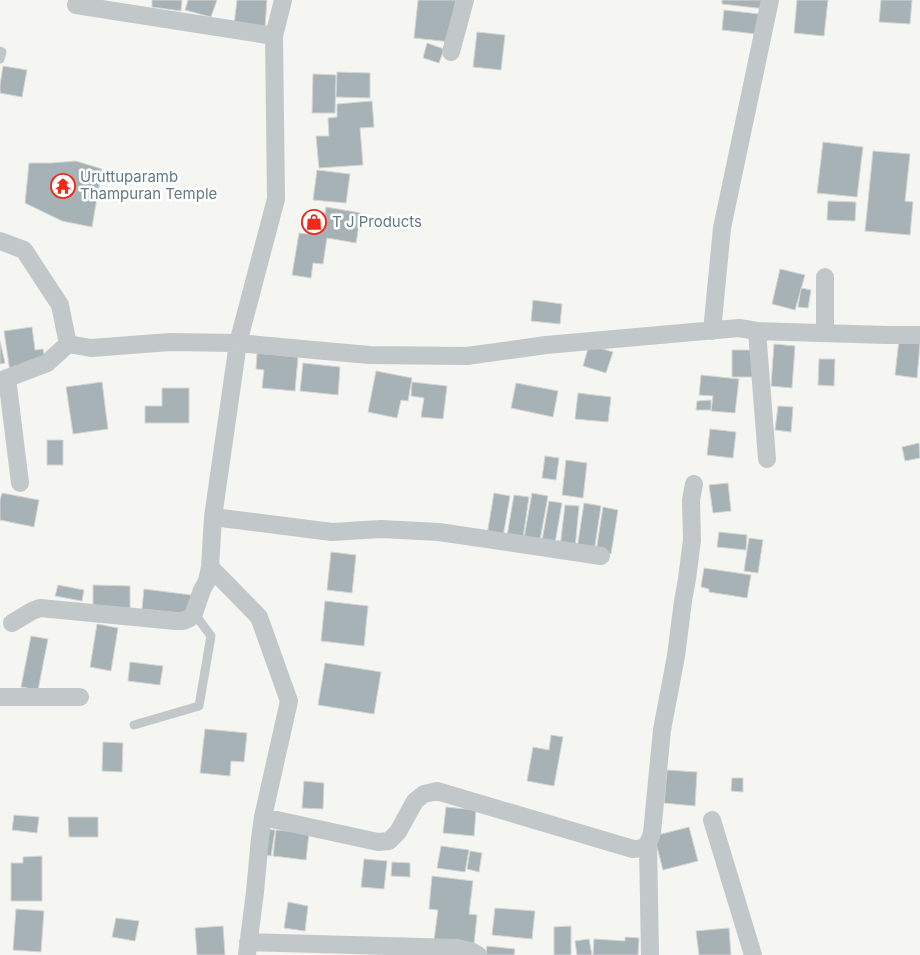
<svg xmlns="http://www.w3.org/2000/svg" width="920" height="955" font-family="Inter,sans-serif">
<rect width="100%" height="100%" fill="#f5f5f1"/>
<path fill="#a6b2b5" stroke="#d6d6d4" d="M 152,0 L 182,0 L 181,11 L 152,7 Z
M 188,0 L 217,0 L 211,17 L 185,10 Z
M 237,0 L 267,0 L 265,28 L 234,25 Z
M 418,0 L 456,0 L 451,42 L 414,38 Z
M 722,0 L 777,0 L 775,10 L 722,4 Z
M 797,0 L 828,0 L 824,36 L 794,33 Z
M 881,0 L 912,0 L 910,24 L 879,22 Z
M 724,10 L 759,14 L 756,34 L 722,30 Z
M 477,32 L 505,35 L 501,70 L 473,67 Z
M 427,43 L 444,49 L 439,63 L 423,58 Z
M 3,66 L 27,70 L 22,97 L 0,93 L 0,85 Z
M 337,72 L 370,73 L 370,98 L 336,97 Z
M 313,74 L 336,75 L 335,113 L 312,113 Z
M 372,101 L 374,127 L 360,128 L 363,165 L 319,168 L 316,136 L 329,136 L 328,118 L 337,117 L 337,104 Z
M 823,142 L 863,147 L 857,197 L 817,193 Z
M 873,151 L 910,154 L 905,201 L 913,202 L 910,235 L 865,231 Z
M 76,161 L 102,169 L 92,227 L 62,221 L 25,203 L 29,163 L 51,163 Z
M 317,170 L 350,174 L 346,203 L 313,200 Z
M 828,201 L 856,202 L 855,221 L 827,220 Z
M 326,207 L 361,213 L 356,243 L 327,238 L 323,264 L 313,263 L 311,278 L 292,275 L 299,233 L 308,234 L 311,218 L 324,220 Z
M 780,269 L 805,275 L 795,310 L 772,304 Z
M 801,288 L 811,290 L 808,308 L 798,307 Z
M 533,300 L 562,304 L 560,324 L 531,321 Z
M 32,327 L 35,350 L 43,349 L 46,366 L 10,372 L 4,331 Z
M 899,340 L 920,343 L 917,378 L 895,375 Z
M 0,341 L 5,363 L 0,364 Z
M 774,344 L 795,346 L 792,388 L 771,386 Z
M 589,345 L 613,352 L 606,373 L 583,366 Z
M 732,350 L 756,350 L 756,377 L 732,377 Z
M 257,353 L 298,357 L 295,391 L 262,388 L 264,370 L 256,369 Z
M 819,359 L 835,359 L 834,386 L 818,385 Z
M 303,363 L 340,367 L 338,395 L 300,391 Z
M 376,371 L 412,378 L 408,401 L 401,400 L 397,418 L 368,412 Z
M 701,375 L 739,379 L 735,413 L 711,411 L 713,396 L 699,395 Z
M 102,382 L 108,429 L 73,434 L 66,387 Z
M 412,382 L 447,386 L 443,419 L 421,417 L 424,398 L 411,396 Z
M 516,383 L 558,391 L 553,417 L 511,408 Z
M 162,388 L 189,388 L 189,423 L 145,423 L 145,406 L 162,406 Z
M 578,393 L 611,397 L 608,422 L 575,419 Z
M 711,400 L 711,410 L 696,410 L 697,401 Z
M 778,406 L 793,407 L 791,432 L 775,430 Z
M 710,429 L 736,432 L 733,458 L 707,455 Z
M 47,440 L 63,440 L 63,465 L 47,465 Z
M 919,443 L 920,458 L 905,461 L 902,447 Z
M 545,456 L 559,458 L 556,480 L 542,478 Z
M 566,460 L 587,463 L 583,498 L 562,495 Z
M 728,483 L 731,511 L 713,513 L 709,485 Z
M 2,493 L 39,500 L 34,527 L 0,520 L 0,500 Z
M 494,493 L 510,496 L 503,537 L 487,535 Z
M 532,493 L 548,496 L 540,540 L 524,538 Z
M 514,495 L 529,497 L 523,538 L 507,536 Z
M 549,501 L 562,503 L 555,543 L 542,541 Z
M 584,503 L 601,506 L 594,552 L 577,549 Z
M 565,505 L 579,506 L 575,549 L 560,547 Z
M 603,507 L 618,510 L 611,554 L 596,552 Z
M 719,532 L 747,535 L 746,550 L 717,547 Z
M 749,538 L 763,540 L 758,573 L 744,571 Z
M 331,552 L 356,555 L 352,593 L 327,590 Z
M 704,568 L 751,575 L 747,598 L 709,592 L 709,589 L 701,587 Z
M 58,585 L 84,590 L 82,601 L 55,596 Z
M 93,585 L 130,586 L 130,608 L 93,607 Z
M 144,589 L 191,595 L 189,614 L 142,609 Z
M 325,601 L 368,606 L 364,646 L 321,641 Z
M 97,624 L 118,628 L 111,671 L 90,667 Z
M 31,636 L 48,639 L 38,690 L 21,687 Z
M 130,662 L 163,666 L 160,685 L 128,681 Z
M 325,663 L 381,672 L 374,714 L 318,705 Z
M 205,729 L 247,733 L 244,762 L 231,761 L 230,776 L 200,773 Z
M 551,735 L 563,737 L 554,786 L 527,781 L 533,747 L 549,750 Z
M 103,742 L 123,743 L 122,772 L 102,771 Z
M 667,770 L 697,772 L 695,806 L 664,803 Z
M 732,778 L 743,778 L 743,792 L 731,791 Z
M 304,781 L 324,783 L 323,809 L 302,808 Z
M 446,807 L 476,810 L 474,836 L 443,833 Z
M 14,815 L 39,817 L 37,833 L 12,830 Z
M 68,817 L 98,817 L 98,837 L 69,837 Z
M 689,827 L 698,861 L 663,870 L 654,836 Z
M 264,829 L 275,830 L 271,856 L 259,854 Z
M 276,830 L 309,833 L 306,860 L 273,856 Z
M 441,846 L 469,850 L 465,872 L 437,868 Z
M 470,851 L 482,853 L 479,872 L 467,869 Z
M 42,856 L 42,901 L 11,901 L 11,863 L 23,863 L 23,857 Z
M 364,859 L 387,861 L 384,889 L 361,887 Z
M 392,862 L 410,863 L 410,877 L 391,876 Z
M 432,876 L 473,881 L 469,914 L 477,915 L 474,944 L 434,940 L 438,910 L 429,909 Z
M 288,902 L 308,906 L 305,931 L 284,928 Z
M 495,908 L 535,911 L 532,939 L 492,935 Z
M 16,909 L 44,911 L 41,952 L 13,950 Z
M 116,918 L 139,921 L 135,941 L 112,937 Z
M 223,926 L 225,955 L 197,955 L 195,928 Z
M 571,926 L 571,955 L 554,955 L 554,927 Z
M 729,928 L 731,955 L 699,955 L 696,931 Z
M 625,937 L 639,938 L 638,955 L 593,955 L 594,939 L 625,941 Z
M 589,939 L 592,955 L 577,955 L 575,941 Z
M 487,946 L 515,949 L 514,955 L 486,955 Z"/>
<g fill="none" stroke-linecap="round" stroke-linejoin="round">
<path stroke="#c2c7c9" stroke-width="9" d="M 0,51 L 2,52 L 0,59
M 134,725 L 199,706 L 211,636 L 194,613"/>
<path stroke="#c2c7c9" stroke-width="18" d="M 76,5 L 274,36
M 451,52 L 465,0
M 0,241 L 24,250 L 60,305 L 68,344 L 91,348 L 170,342 L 238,343 L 369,355 L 467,356 L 546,345 L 739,328 L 757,331 L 888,335 L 920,335
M 712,331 L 722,228 L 770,0
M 757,331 L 767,459
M 825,332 L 825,277
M 7,378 L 20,483
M 0,381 L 47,363 L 68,344
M 213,517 L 332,532 L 381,529 L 439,532 L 601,556
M 12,623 L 32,611 L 40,608 L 176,621 L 183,621 L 190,618 L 194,613 L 202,590 L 207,581 L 210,567
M 0,697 L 80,697
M 263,817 L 378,842 L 389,841 L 398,832 L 415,801 L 424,794 L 437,791 L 633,849 C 646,849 648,845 652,833 L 662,730 L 676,656 L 683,601 L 687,579 L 692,540 L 691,500 L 694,484
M 712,820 L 753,955
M 648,844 L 650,955
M 248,942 L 457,948 L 471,951 L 478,955
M 247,955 L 255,892 L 260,838 L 263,817 L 289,701 L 259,617 L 210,567 L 213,517 L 238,343 L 276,199 L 274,36 L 283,0"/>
</g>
<defs>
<symbol id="temple-ring" viewBox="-11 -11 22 22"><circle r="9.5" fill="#fff" stroke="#ee2b18" stroke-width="1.5"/><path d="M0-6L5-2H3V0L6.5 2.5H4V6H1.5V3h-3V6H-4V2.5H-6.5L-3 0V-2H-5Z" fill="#ee2b18"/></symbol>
<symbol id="shop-ring" viewBox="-11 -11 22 22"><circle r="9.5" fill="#fff" stroke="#ee2b18" stroke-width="1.5"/><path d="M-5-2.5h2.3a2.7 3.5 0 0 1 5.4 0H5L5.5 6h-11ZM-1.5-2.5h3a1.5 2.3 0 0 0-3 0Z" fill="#ee2b18"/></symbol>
</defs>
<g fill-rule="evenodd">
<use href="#temple-ring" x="49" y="172" width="28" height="28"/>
<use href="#shop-ring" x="300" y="208" width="28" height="28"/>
</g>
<g text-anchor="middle" stroke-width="5" stroke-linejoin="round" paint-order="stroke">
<g font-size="15" fill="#627a84" stroke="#fff" text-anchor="start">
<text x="80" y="182">Uruttuparamb<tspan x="80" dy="17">Thampuran Temple</tspan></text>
<text x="332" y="227">T J Products</text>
</g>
</g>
</svg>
